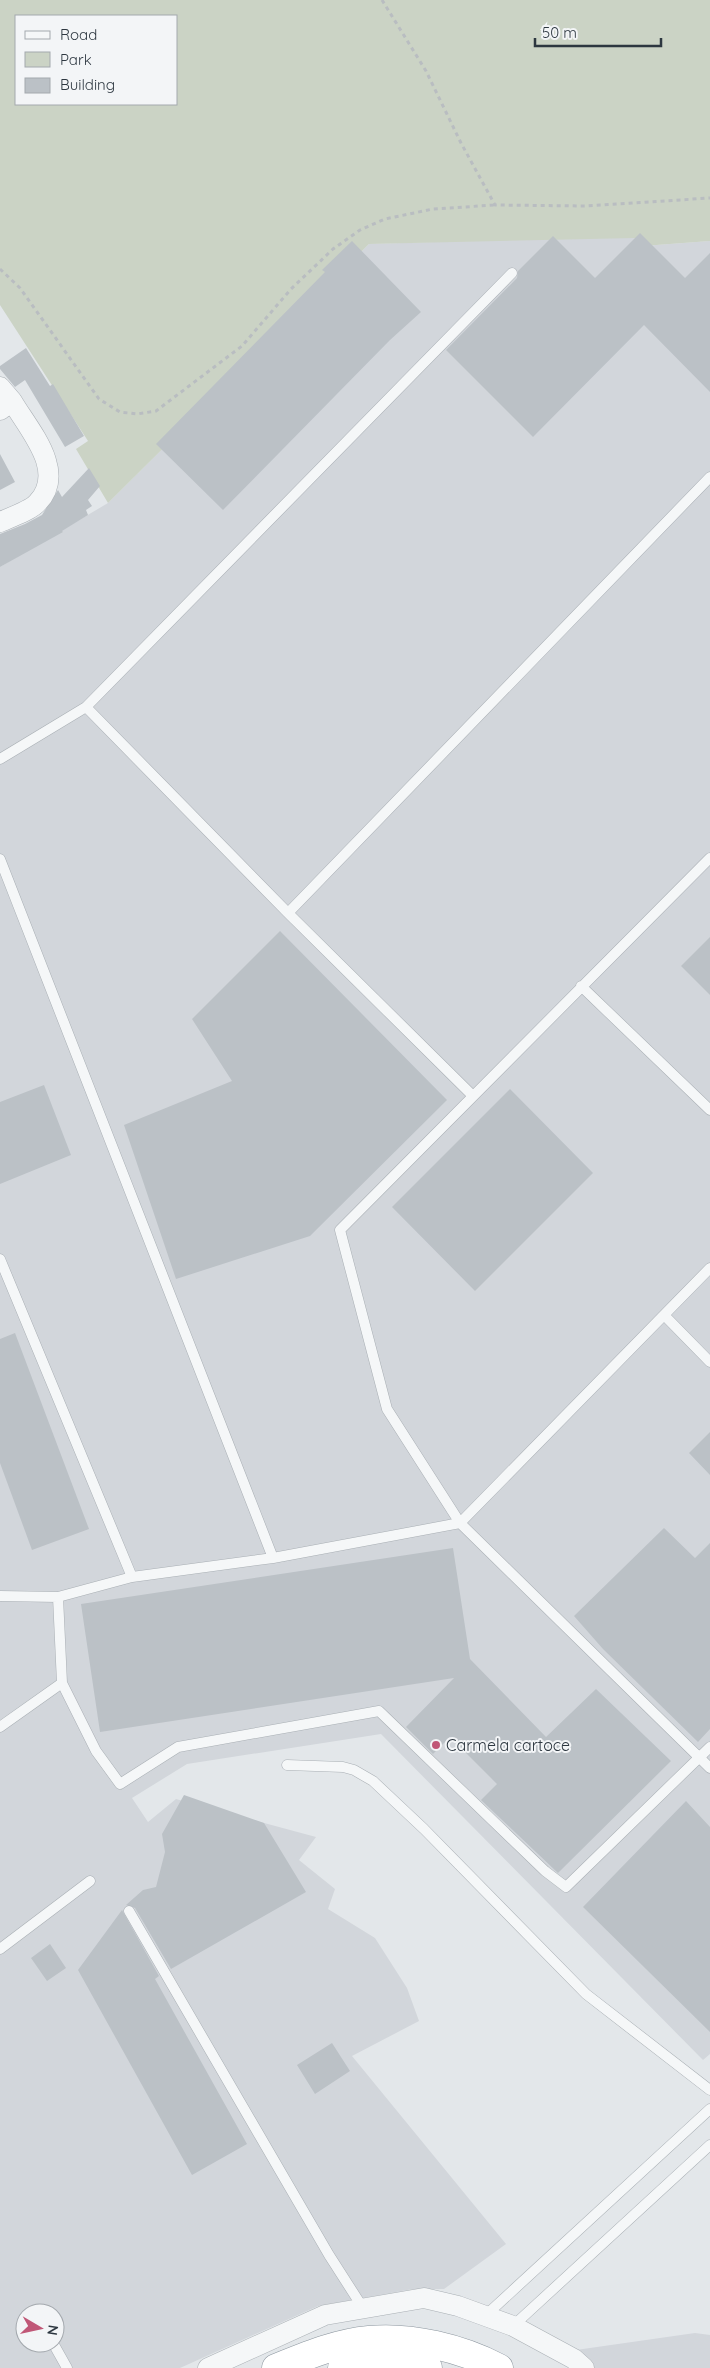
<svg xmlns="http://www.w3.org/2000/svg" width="710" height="2368" font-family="Quicksand,sans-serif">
<rect width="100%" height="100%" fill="#e3e7ea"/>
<path fill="#d2d6db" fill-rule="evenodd" d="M 604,237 L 635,238 L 643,246 L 710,241 L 710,2054 L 703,2060 L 381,1734 L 187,1764 L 132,1798 L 148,1822 L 176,1799 L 316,1837 L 299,1860 L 335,1889 L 328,1909 L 375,1938 L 407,1988 L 419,2021 L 352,2056 L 506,2244 L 444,2289 L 413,2289 L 318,2306 L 180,2368 L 0,2368 L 0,567 L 108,503 L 369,244 ZM 25,2313 L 55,2313 L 55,2343 L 25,2343 Z
M 695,2333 L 710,2335 L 710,2368 L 591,2368 L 576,2350 Z"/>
<path fill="#cbd3c5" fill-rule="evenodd" d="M 0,0 L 710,0 L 710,241 L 643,246 L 635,238 L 369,244 L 108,503 L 76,449 L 88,441 L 0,305 ZM 16,16 L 176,16 L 176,104 L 16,104 Z"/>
<path fill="#bbc1c6" d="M 640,233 L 685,278 L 710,253 L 710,392 L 644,325 L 533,437 L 446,350 L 517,278 L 518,271 L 553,236 L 595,278 Z
M 352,241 L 421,312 L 390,340 L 223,510 L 156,444 L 325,272 L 322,270 Z
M 26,348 L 50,386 L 53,384 L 84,436 L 65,447 L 25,380 L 15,387 L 0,369 L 0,366 Z
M 0,454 L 15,482 L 0,490 Z
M 89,468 L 100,486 L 88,500 L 92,506 L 86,510 L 88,515 L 62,531 L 63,532 L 0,567 L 0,534 L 25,524 L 42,515 L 58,490 L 62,497 Z
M 280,931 L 447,1100 L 310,1236 L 176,1279 L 124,1125 L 232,1081 L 192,1019 Z
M 710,937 L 710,995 L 681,966 Z
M 44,1085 L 71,1155 L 0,1184 L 0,1102 Z
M 510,1089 L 593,1173 L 475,1291 L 392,1207 Z
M 15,1333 L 89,1529 L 32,1550 L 0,1463 L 0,1339 Z
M 710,1432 L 710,1475 L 689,1453 Z
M 664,1528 L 695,1558 L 710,1543 L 710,1729 L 698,1742 L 603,1649 L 574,1616 Z
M 453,1548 L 470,1659 L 546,1737 L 596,1689 L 671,1761 L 558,1873 L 481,1800 L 497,1784 L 450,1737 L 433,1754 L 406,1727 L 454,1678 L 100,1732 L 81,1604 Z
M 184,1795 L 264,1823 L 306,1892 L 171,1969 L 135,1908 L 126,1905 L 143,1890 L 156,1887 L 165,1852 L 162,1834 Z
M 686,1801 L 710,1827 L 710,2032 L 583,1907 Z
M 122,1910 L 159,1976 L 155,1979 L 247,2144 L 192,2175 L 78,1970 Z
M 50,1944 L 66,1968 L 47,1981 L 31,1958 Z
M 332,2043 L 350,2071 L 315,2094 L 297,2065 Z"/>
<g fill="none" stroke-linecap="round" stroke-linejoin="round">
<defs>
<path id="lane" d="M 86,707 L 512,273
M 0,759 L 86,707 L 288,913 L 473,1096
M 710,858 L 340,1230 L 387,1409 L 460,1523 L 710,1768
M 0,859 L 273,1558
M 288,913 L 710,477
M 581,986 L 710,1110
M 0,1259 L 132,1577
M 664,1315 L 710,1362
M 0,1596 L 58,1597 L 132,1577 L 273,1558 L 460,1523 L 710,1268
M 58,1597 L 62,1683 L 96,1751 L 120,1784 L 178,1747 L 379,1711 L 545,1871 L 566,1887 L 710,1747
M 0,1727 L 62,1683
M 287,1765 L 343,1767 L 354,1770 L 373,1781 L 424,1829 L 586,1994 L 710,2090
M 129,1911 L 329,2255 L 363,2308
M 0,1949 L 90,1881
M 485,2316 L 710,2109
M 513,2326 L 710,2145
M 53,2343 L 67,2368"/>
<path id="street" d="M 0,387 L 12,401 L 0,410
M 0,522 C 9,518 32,510 38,502 C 67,471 29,430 12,401
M 208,2368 L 325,2315 L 424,2298 L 458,2306 L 513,2326 L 574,2359 L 584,2368"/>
<path id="highway" d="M 276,2368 C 306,2356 336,2343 369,2340 C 411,2336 461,2348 499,2368
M 342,2368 L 367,2364 L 428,2368"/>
</defs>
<use href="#lane" stroke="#a9afb4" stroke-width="11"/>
<use href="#street" stroke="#a9afb4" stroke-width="21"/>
<use href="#highway" stroke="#8c969f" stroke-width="29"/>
<path stroke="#b9bdc1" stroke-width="3" stroke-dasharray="4 4" stroke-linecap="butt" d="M 382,0 L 426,71 L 461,143 L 495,205 L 585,206 L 710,198
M 0,269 L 20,288 L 99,399 L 120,412 L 137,414 L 156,411 L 242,346 L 291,289 L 333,249 L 360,230 L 385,219 L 433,209 L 495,205"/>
<use href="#lane" stroke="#f5f7f8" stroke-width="10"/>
<use href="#street" stroke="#f5f7f8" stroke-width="20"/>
<use href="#highway" stroke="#fff" stroke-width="28"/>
</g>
<circle fill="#c05777" stroke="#f3f5f7" stroke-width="2" cx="436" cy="1745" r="5"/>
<g text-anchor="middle" stroke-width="4" stroke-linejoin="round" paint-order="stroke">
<g font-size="16" fill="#2d3740" stroke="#f3f5f7" text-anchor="start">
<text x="446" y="1751">Carmela cartoce</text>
</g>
</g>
<rect x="15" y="15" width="162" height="90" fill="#f3f5f7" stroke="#a4a9ae"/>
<rect x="25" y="31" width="25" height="8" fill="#f5f7f8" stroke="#a4a9ae"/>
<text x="60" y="40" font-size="15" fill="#2d3740">Road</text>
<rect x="25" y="52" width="25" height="15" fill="#cbd3c5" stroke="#a4a9ae"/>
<text x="60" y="65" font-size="15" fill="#2d3740">Park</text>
<rect x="25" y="78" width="25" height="15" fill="#bbc1c6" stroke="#a4a9ae"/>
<text x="60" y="90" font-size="15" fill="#2d3740">Building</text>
<g transform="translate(40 2328) rotate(99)"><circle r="24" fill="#f3f5f7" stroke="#a4a9ae"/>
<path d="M0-4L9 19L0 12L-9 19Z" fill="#c05777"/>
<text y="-8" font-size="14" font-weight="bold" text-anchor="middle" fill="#2d3740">N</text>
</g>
<path d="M535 38v8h126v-8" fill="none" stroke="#2d3740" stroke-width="2.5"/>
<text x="542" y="38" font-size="15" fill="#2d3740" stroke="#f3f5f7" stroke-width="4" paint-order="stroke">50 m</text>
</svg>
